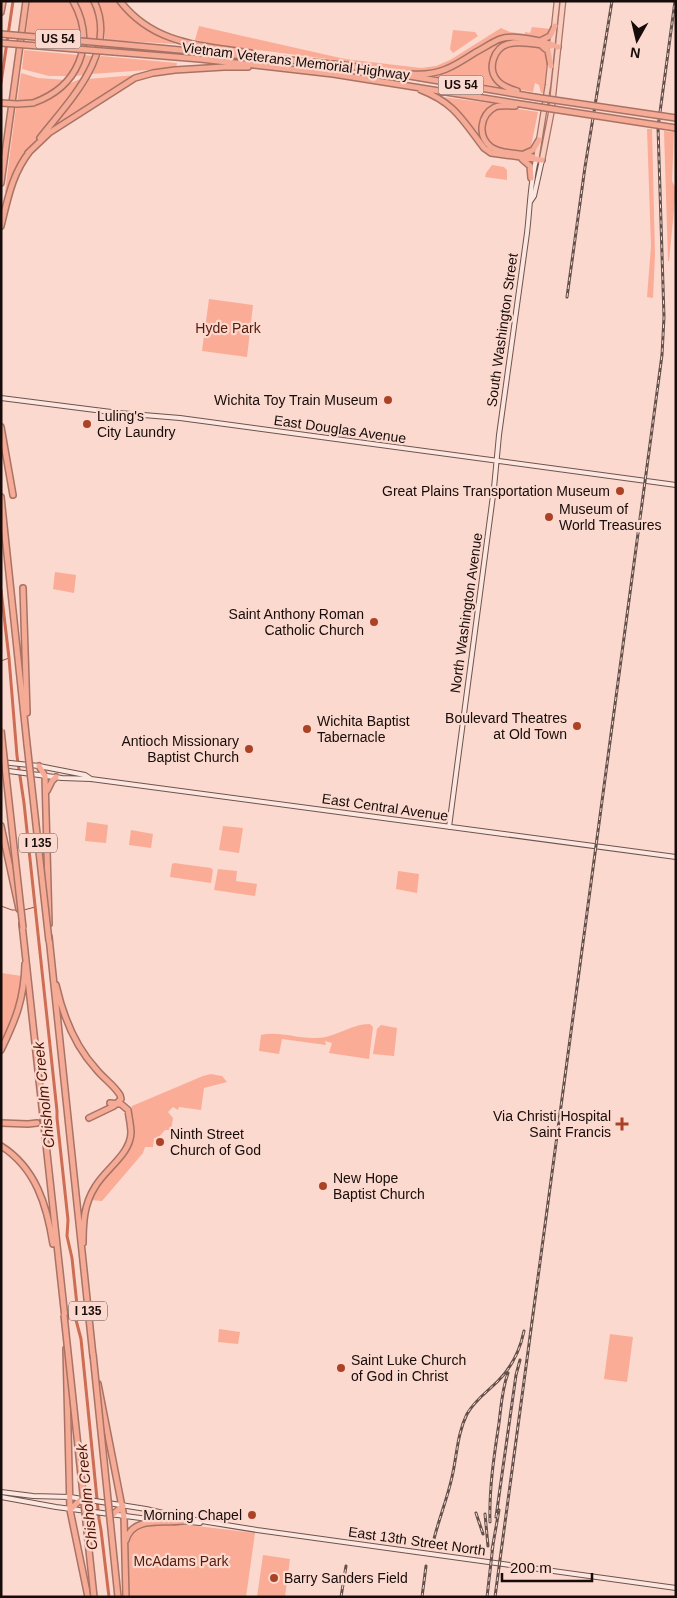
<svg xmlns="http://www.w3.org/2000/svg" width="677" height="1598" font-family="Helvetica,sans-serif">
<rect width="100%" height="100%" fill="#fbd9cf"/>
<path fill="#faac97" d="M 30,1 L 71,1 L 77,13 L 82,37 L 26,33 Z
M 76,1 L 92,1 L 97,11 L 100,39 L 87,38 L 86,25 Z
M 97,1 L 116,1 C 132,22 151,35 176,44 L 105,40 L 103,18 Z
M 199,26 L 345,59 L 421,68 L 436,66 L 450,60 L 501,28 L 510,32 L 525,34 L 525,32 L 530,33 L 532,27 L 551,29 L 551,32 L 542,39 L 511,36 L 449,68 L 420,73 L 328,59 L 202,43 L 201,41 L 195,40 Z
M 453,30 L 475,32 L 478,36 L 453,53 L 450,49 Z
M 510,39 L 520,40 L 507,43 L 491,64 L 502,86 L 501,87 L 432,77 L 432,76 C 462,71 481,44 510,39 Z
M 520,45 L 541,48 L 545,51 L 548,60 L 544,93 L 541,93 L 539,85 L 535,83 L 533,92 L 511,88 L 500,80 L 494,71 L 495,60 L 500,51 L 506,46 Z
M 24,50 L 79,55 L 70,76 L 49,76 L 22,69 Z
M 84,55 L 94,56 L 84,75 L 76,76 Z
M 101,56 L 177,63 L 176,68 L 91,74 Z
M 21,73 L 38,78 L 66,80 C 51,96 38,100 17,102 Z
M 136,75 L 51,129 L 88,79 Z
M 82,79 C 58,118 21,148 6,192 L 5,192 L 16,107 C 34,106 47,101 61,91 C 70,85 71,81 82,79 Z
M 443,97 L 496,104 L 485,115 L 483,139 L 501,154 L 488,149 L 458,110 Z
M 507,107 L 538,112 L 530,151 L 528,153 C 517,151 502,152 493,146 C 481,137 480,116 495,109 C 498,108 503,108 507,107 Z
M 647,129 L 652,129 L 655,255 L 653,298 L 647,297 L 651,246 Z
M 664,131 L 674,132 L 672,181 L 676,189 L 675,200 L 669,261 L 668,261 Z
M 492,165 L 504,167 L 507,170 L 507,180 L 485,177 L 486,173 Z
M 209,299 L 253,305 L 247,357 L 202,351 Z
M 55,572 L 76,575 L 74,593 L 53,589 Z
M 87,822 L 108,825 L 106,843 L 85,841 Z
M 223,826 L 243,828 L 239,853 L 219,850 Z
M 131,830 L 153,834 L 151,848 L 129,845 Z
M 174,863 L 211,868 L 213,870 L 211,883 L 170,877 L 172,864 Z
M 218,869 L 237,871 L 236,881 L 257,884 L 255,896 L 214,890 Z
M 398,871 L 419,874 L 417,893 L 396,889 Z
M 1,973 L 22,976 L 19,1000 L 1,1046 Z
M 370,1024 L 373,1027 L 369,1059 L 329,1053 L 332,1043 L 325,1041 L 326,1045 L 282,1039 L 279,1054 L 259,1051 L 261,1035 C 280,1031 297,1039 316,1038 C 336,1038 350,1024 370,1024 Z
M 381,1025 L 397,1028 L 394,1056 L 373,1054 L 377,1029 Z
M 211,1074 L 222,1076 L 227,1082 L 204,1088 L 201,1110 L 179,1107 L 178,1110 L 173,1107 L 168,1112 L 173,1118 L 171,1130 L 165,1130 L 158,1138 L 154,1138 L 153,1147 L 145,1147 L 143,1153 L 102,1201 L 90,1200 C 99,1177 121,1165 130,1146 C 136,1132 128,1119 132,1106 L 203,1076 Z
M 219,1329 L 240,1332 L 238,1344 L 218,1342 Z
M 610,1334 L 633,1337 L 627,1382 L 604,1379 Z
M 145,1525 L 189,1525 L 255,1533 L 246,1597 L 127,1597 L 127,1542 L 129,1533 Z
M 263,1555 L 290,1559 L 285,1597 L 257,1597 Z"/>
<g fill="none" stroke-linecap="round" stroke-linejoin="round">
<path stroke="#96503e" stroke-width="1" d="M 1,661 L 9,658
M 1,906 L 12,910 L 17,910
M 24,910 L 35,907"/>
<path stroke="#cd6d54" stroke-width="3" d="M 1,83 L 13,1
M 1,590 L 9,658 L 17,756 L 24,803 L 57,1111 L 57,1118 L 68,1220 L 67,1236 L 72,1258 L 77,1305 L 76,1320 L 81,1339 L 99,1519 L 101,1530 L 109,1597"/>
<defs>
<path id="secondary" d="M 530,202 L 534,196 L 542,160
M 1,398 L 119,413 L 180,418 L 676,485
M 1,762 L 39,766 L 85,775 L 91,779
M 1,770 L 62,778 L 91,779 L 676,857
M 449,827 L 494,488 L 499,435 L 527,233 C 530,208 530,184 536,160
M 1,1492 L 33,1496 L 70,1497 L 146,1509 L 189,1519 L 257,1530 L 676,1588
M 1,1497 L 56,1507 L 156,1520
M 180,1521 L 200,1523"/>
<path id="primary" d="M 536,160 L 548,85 L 557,1
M 542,160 L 551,114 L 563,1"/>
<path id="motorway" d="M 120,1 C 154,45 201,45 251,53
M 1,12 L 3,1
M 542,40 L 550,36 L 555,26
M 115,44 L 344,65 L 534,97
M 542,46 L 548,51 L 551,66
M 114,52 L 200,59 L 333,74 L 533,106
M 411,74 C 439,76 453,67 476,52 C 484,48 492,42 500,39 C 515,34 544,41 558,47
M 421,90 C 455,103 463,121 484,148 L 491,153 L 542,160
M 517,91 C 510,89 502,86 497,80 C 487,68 494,48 508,44 C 521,40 538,45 551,46
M 33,103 C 78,87 97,44 73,1
M 515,106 C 509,106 501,105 495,107 C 480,115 477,136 491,147 C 503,155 520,152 533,157
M 40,138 C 69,101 119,52 94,1
M 28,153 L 49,133 L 135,78 L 153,73 L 175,70 L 224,67 L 248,67
M 524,154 L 533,150 L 539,140
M 522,159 L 530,166 L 531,178
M 1,183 L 26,1
M 1,226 C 8,198 12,174 30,151
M 1,427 L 13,495
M 1,497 L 27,744
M 23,588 L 27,713
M 39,766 L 45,776 L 49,924
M 47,791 L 52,781 L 56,777
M 1,826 L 19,909
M 22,924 L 65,1318
M 49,937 L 93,1356
M 56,985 C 63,1016 74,1045 96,1069 C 103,1078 114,1085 120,1095 L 121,1099 L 114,1106 L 89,1118
M 1,1050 C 16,1019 24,999 25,964
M 1,1123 L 28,1124 L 37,1123
M 1,1146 C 36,1168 47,1206 53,1244
M 83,1243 C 83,1223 84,1204 95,1187 C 105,1169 130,1155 131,1133 C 131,1126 129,1118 128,1110 L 121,1104 L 110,1103
M 66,1349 L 70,1510 L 88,1597
M 98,1384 L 124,1517 L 126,1597
M 70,1510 L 79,1501 L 85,1500
M 112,1515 L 123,1506
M 126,1540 C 133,1516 162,1524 182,1521"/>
</defs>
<use href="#secondary" stroke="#70534c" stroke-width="6"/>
<use href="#primary" stroke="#a87365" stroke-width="7"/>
<use href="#motorway" stroke="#a87365" stroke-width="8"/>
<use href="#secondary" stroke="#fce6e0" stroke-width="4"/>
<use href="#primary" stroke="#facdc1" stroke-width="4.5"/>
<use href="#motorway" stroke="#f6ab97" stroke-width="5"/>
<defs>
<path id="rail" d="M 567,297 L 585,167 L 612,1
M 476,1513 L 483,1534
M 485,1514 L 488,1546
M 496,1517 L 516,1375 L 520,1360
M 490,1522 C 489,1489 494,1456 499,1423 C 501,1407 502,1389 508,1373
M 433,1543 C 438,1521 447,1500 452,1477 C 457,1456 457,1434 467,1414 C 475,1400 487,1392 498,1381 C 512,1367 520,1350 524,1331
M 492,1550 L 499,1510
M 341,1597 L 346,1566
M 422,1597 L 426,1566
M 487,1597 L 493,1545
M 495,1597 L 662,355 L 664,317 L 658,127 L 675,1"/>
</defs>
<use href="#rail" stroke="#64514b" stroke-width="3"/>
<use href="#rail" stroke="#fbd9cf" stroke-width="1" stroke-dasharray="4" stroke-linecap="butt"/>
<defs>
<path id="motorway-bridge" d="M 1,34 L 115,44
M 1,43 L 114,52
M 534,97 L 676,118
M 1,103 L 17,104 L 33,103
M 533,106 L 676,128
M 1,730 L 23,928
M 27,744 L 49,941
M 64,1315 L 94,1597
M 93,1354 L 118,1597"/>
</defs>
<use href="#motorway-bridge" stroke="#a87365" stroke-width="8" stroke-linecap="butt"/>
<use href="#motorway-bridge" stroke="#f6ab97" stroke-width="5"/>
</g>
<g fill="#ab4226" stroke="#fbd9cf" stroke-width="2">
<circle cx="388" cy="400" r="5"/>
<circle cx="87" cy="424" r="5"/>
<circle cx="620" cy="491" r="5"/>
<circle cx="549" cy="517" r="5"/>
<circle cx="374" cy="622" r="5"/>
<circle cx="577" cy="726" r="5"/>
<circle cx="307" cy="729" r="5"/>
<circle cx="249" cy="749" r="5"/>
<path d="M619.5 1116.5h5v5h5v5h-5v5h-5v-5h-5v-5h5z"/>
<circle cx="160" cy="1142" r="5"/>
<circle cx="323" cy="1186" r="5"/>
<circle cx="341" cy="1368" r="5"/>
<circle cx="252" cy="1515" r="5"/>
<circle cx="274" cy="1578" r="5"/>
</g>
<g text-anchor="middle" stroke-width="4.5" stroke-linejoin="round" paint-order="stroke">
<g fill="#fbd9cf" stroke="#5b4a44" stroke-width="1">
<rect x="35.5" y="29.5" width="45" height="19" rx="4"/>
<rect x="438.5" y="75.5" width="45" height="19" rx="4"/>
<rect x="19" y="833.5" width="38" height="19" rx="4"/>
<rect x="69" y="1301.5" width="38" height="19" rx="4"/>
</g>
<g font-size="12" font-weight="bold" fill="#170c09">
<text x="58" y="43">US 54</text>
<text x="461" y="89">US 54</text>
<text x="38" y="847">I 135</text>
<text x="88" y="1315">I 135</text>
</g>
<g font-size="14" fill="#170c09" stroke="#fbd9cf">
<text transform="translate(296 61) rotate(7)" y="5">Vietnam Veterans Memorial Highway</text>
<text transform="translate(502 330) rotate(-82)" y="5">South Washington Street</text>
<text transform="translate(340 429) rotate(8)" y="5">East Douglas Avenue</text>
<text transform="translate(466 613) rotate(-82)" y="5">North Washington Avenue</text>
<text transform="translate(385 807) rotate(8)" y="5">East Central Avenue</text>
<text transform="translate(417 1541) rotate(8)" y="5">East 13th Street North</text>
</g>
<g font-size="14" fill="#571a09" stroke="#fbd9cf">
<text x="228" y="333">Hyde Park</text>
<text x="181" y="1566">McAdams Park</text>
</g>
<g font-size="14" fill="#170c09" stroke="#fbd9cf" text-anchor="end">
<text x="378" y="405">Wichita Toy Train Museum</text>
<text x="97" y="421" text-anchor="start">Luling's<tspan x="97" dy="16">City Laundry</tspan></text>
<text x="610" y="496">Great Plains Transportation Museum</text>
<text x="559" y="514" text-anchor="start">Museum of<tspan x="559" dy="16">World Treasures</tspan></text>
<text x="364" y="619">Saint Anthony Roman<tspan x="364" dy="16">Catholic Church</tspan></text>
<text x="567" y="723">Boulevard Theatres<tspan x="567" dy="16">at Old Town</tspan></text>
<text x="317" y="726" text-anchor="start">Wichita Baptist<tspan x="317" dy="16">Tabernacle</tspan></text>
<text x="239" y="746">Antioch Missionary<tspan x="239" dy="16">Baptist Church</tspan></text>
<text x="611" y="1121">Via Christi Hospital<tspan x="611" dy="16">Saint Francis</tspan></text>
<text x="170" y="1139" text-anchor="start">Ninth Street<tspan x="170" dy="16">Church of God</tspan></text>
<text x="333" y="1183" text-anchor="start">New Hope<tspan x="333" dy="16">Baptist Church</tspan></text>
<text x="351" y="1365" text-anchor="start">Saint Luke Church<tspan x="351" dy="16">of God in Christ</tspan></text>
<text x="242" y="1520">Morning Chapel</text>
<text x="284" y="1583" text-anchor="start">Barry Sanders Field</text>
</g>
<g font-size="15" font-style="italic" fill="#4f1303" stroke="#fbd9cf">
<text transform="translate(44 1095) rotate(-96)" y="5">Chisholm Creek</text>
<text transform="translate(87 1497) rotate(-96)" y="5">Chisholm Creek</text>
</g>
</g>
<rect width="677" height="1598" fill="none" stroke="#170c09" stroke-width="5"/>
<g transform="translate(637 40) rotate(188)" stroke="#fbd9cf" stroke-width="4" paint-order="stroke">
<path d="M0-4L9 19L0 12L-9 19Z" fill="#170c09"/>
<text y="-8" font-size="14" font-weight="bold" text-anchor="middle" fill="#170c09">N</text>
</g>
<path d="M502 1573v8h90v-8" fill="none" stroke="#170c09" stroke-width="2.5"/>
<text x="510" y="1573" font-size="15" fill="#170c09" stroke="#fbd9cf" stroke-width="4" paint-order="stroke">200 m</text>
</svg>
